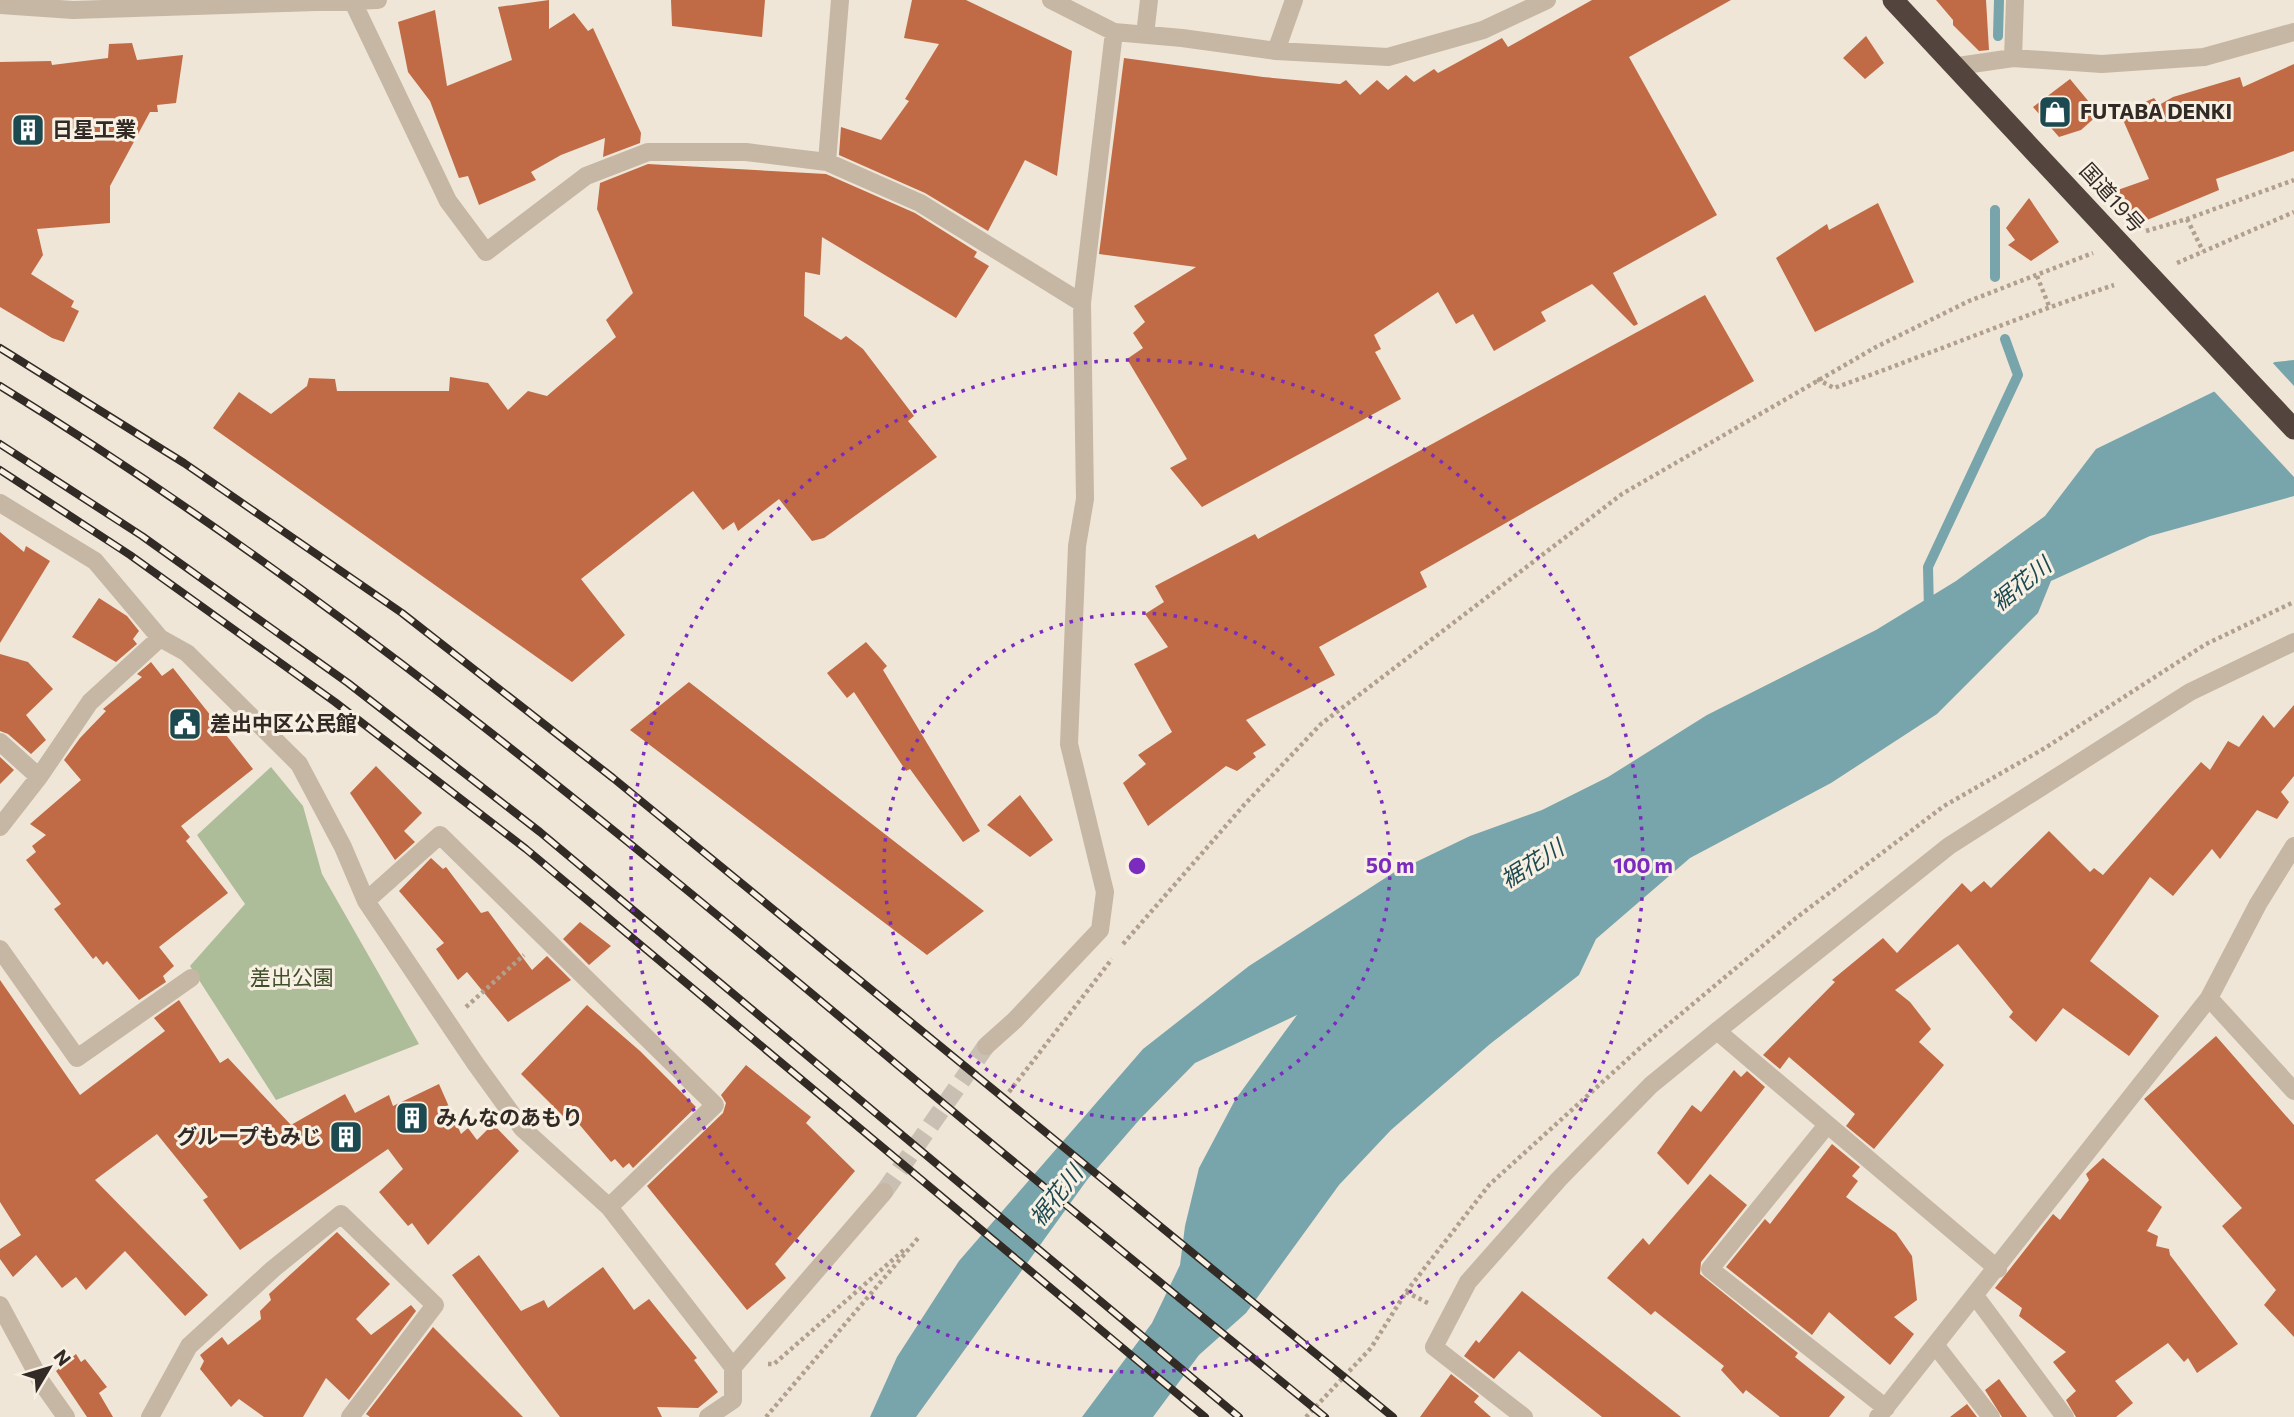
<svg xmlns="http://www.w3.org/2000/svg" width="2294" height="1417" font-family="Commissioner,'Noto Sans JP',sans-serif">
<rect width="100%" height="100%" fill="#efe6d7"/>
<path fill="#aebd99" d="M 271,767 L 303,806 L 322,874 L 419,1044 L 276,1100 L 190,966 L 245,904 L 197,835 Z"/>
<path fill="#78a5ab" d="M 2294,360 L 2294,496 L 2150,536 L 2051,581 L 2038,613 L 1937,714 L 1831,783 L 1690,858 L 1596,939 L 1579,975 L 1490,1044 L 1391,1130 L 1339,1185 L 1246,1313 L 1199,1355 L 1153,1417 L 1082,1417 L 1152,1323 L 1180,1265 L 1185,1226 L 1199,1168 L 1235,1100 L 1297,1015 L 1195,1063 L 1140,1119 L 1087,1180 L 916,1417 L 870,1417 L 897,1357 L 959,1261 L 1143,1049 L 1249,966 L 1393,873 L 1470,836 L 1542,810 L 1608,777 L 1707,715 L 1876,630 L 1956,581 L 2045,516 L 2096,449 L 2275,362 Z"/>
<path fill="#efe6d7" d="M 2270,360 L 2294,386 L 2294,477 L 2211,388 Z"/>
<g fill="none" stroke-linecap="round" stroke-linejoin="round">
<path stroke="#78a5ab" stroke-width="10" d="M 1998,36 L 1999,0
M 1995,210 L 1995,277
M 1929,611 L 1928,567 L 2018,375 L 2005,339"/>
</g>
<path fill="#c06b45" d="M 549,0 L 549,29 L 574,13 L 588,31 L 593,28 L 641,133 L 640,143 L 603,157 L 605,138 L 561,155 L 531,172 L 536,180 L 479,205 L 468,176 L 459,178 L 430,101 L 408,72 L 398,22 L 435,10 L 447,86 L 512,60 L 498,7 Z
M 671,0 L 765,0 L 762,37 L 672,26 Z
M 912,0 L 966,0 L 1072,51 L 1057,176 L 1025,160 L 988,231 L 925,193 L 839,155 L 841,127 L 881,140 L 909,101 L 905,99 L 939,44 L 904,38 Z
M 1592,0 L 1731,0 L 1629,57 L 1717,215 L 1613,273 L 1638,324 L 1634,326 L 1592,284 L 1541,312 L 1546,321 L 1494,351 L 1473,314 L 1456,324 L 1438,292 L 1374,335 L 1381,349 L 1375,352 L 1401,399 L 1202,507 L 1170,468 L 1187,459 L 1127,359 L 1143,348 L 1133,333 L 1145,322 L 1134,306 L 1196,267 L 1099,254 L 1124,58 L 1263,77 L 1340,84 L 1346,80 L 1360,95 L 1377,80 L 1388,90 L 1406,75 L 1414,82 L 1434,69 L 1438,73 L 1502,38 L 1508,47 Z
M 1936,0 L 1986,0 L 1989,50 L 1979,51 L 1953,25 L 1953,20 Z
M 1866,36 L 1884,63 L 1865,79 L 1843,58 Z
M 132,43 L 137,60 L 183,55 L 176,103 L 157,105 L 158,112 L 150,112 L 110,186 L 110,223 L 37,229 L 43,255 L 31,274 L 74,301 L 71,307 L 79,311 L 64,342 L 52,338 L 0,307 L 0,62 L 51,61 L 52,65 L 108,58 L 109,44 Z
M 2294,64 L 2294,151 L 2216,179 L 2219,190 L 2140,223 L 2112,192 L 2149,179 L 2120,113 L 2154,98 L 2159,105 L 2173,97 L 2240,77 L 2243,87 Z
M 2070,79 L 2099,114 L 2081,130 L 2059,137 L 2033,107 Z
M 648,164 L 826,174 L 915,213 L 977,252 L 974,257 L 989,266 L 956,318 L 822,237 L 820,275 L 805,272 L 804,316 L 841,340 L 846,336 L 863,349 L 914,416 L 908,421 L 937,457 L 824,538 L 812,541 L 779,499 L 738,531 L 734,522 L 723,530 L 693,491 L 581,579 L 625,635 L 572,682 L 213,428 L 239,392 L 271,414 L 307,386 L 309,378 L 335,379 L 337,391 L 449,391 L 450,377 L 488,383 L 508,410 L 528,391 L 547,396 L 616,337 L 606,320 L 633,293 L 597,209 L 600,183 Z
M 2029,198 L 2059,242 L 2031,261 L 2008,245 L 2015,240 L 2006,228 Z
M 1878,203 L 1914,282 L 1815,332 L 1776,258 L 1827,224 L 1829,230 Z
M 1705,295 L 1754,381 L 1420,572 L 1427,587 L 1319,647 L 1335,675 L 1246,720 L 1266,745 L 1253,753 L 1256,757 L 1237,771 L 1226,766 L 1148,826 L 1123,783 L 1146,764 L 1138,755 L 1172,732 L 1134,664 L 1168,647 L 1145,614 L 1164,602 L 1155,586 L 1255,534 L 1258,539 Z
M 0,532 L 24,552 L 26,546 L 50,561 L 0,643 Z
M 99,598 L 127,616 L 139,631 L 133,639 L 137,644 L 116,662 L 72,637 Z
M 866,642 L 887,666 L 883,670 L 980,831 L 963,842 L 910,769 L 906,771 L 854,692 L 847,698 L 827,673 Z
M 0,654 L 28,662 L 53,689 L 26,715 L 46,740 L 31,754 L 8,734 L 0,731 Z
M 151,662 L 162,676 L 173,668 L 253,769 L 181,826 L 190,837 L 186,841 L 228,893 L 159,947 L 174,966 L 163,976 L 166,982 L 139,1000 L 107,961 L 103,965 L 96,956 L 93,959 L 54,909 L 61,904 L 26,860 L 36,852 L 32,846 L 46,835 L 30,824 L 81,780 L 64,760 L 80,738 L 106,711 L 103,709 L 142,677 L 137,674 Z
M 689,682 L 984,911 L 927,955 L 630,730 Z
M 2294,705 L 2294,776 L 2281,792 L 2289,802 L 2277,819 L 2257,810 L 2220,859 L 2212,849 L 2173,896 L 2150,877 L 2090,961 L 2159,1016 L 2129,1056 L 2063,1008 L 2036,1042 L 2009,1017 L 2013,1012 L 1958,944 L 1895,990 L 1910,1002 L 1931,1029 L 1919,1042 L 1944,1065 L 1874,1149 L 1846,1126 L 1855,1114 L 1789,1057 L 1780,1069 L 1763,1055 L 1835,982 L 1832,980 L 1883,938 L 1897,953 L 1962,883 L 1971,892 L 1984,881 L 1991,888 L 2049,831 L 2090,872 L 2094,868 L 2103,875 L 2201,762 L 2210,770 L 2228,741 L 2239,747 L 2263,715 L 2274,728 Z
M 0,757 L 14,770 L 0,784 Z
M 376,766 L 422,813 L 404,831 L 415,842 L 395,860 L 350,793 Z
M 1020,795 L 1053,840 L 1030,857 L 987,825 Z
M 431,858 L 443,869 L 446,867 L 481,913 L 488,911 L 532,970 L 547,956 L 571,980 L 508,1022 L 467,972 L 458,980 L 436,949 L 444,943 L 399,891 Z
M 580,922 L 611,946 L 589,965 L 563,939 Z
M 0,980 L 80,1095 L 165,1031 L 154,1018 L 179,1000 L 220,1063 L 228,1058 L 291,1125 L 345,1094 L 355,1113 L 389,1095 L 393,1106 L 439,1084 L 461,1134 L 468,1128 L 477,1140 L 493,1124 L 519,1151 L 428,1245 L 412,1223 L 408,1226 L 379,1192 L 403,1169 L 388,1149 L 240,1250 L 203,1200 L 208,1197 L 157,1134 L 95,1180 L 208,1295 L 185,1316 L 125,1251 L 86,1290 L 76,1277 L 62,1288 L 36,1255 L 13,1277 L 0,1259 L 0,1249 L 21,1235 L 0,1202 Z
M 587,1005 L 640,1051 L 696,1107 L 633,1168 L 629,1163 L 623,1168 L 615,1159 L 611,1162 L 573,1117 L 569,1122 L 521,1074 Z
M 2216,1036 L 2294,1125 L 2294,1337 L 2264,1305 L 2276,1290 L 2222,1226 L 2242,1208 L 2144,1099 Z
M 746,1065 L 811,1117 L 806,1123 L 855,1171 L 775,1264 L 786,1278 L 747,1310 L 647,1186 L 723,1113 L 726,1103 L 721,1095 Z
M 1734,1070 L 1741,1077 L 1747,1071 L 1765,1087 L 1688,1185 L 1657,1153 L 1692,1105 L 1701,1112 Z
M 1832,1144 L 1860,1167 L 1852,1176 L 1858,1181 L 1846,1197 L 1896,1233 L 1912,1256 L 1917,1300 L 1894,1317 L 1914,1334 L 1890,1365 L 1829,1312 L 1812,1335 L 1726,1267 L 1765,1219 L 1770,1224 Z
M 2103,1158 L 2162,1207 L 2147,1231 L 2158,1236 L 2156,1246 L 2169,1249 L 2170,1255 L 2238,1344 L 2197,1373 L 2188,1358 L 2184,1362 L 2168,1343 L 2115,1381 L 2133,1403 L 2116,1417 L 2076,1417 L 2066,1400 L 2076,1391 L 2053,1362 L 2066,1352 L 2019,1316 L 2022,1308 L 1995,1288 L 2053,1214 L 2060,1220 L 2089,1180 L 2086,1174 Z
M 1710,1174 L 1747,1205 L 1701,1262 L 1700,1274 L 1798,1353 L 1795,1357 L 1845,1397 L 1829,1417 L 1780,1417 L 1746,1390 L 1743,1394 L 1721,1370 L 1724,1366 L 1655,1311 L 1651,1315 L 1607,1278 L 1643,1238 L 1649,1245 Z
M 337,1232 L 390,1284 L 356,1319 L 371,1335 L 411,1305 L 416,1311 L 349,1400 L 326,1378 L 303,1417 L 264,1417 L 239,1399 L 231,1407 L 200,1369 L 204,1361 L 200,1355 L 222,1337 L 228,1345 L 261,1319 L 260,1311 L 271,1300 L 269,1294 Z
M 479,1255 L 521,1311 L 544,1300 L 548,1308 L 603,1267 L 634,1310 L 649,1299 L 697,1358 L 694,1360 L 718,1392 L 698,1408 L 657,1407 L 662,1417 L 560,1417 L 452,1275 Z
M 1522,1291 L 1681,1417 L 1602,1417 L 1519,1351 L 1494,1379 L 1464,1356 L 1476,1340 L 1479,1343 Z
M 433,1327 L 523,1417 L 370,1417 L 366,1414 Z
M 76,1354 L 81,1362 L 85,1359 L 107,1387 L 99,1393 L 113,1417 L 87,1417 L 56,1371 Z
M 1451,1374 L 1479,1396 L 1474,1402 L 1491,1417 L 1420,1417 Z
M 1999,1379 L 2027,1417 L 2002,1417 L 1985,1390 Z
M 1967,1404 L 1977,1417 L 1950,1417 Z"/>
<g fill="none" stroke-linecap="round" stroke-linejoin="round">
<path stroke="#c9c0b3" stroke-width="18" stroke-dasharray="18 9" stroke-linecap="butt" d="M 884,1192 L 986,1046"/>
<path stroke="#b2a08f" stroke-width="4.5" stroke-dasharray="3.5 3.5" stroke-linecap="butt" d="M 2187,219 L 2203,251
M 2146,231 L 2187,219 L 2294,180
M 2177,263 L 2294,212
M 2037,276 L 2049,306
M 1817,379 L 1834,388 C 1928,355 2020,316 2114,285
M 1123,944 L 1244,805 L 1321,724 L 1622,494 L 1876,347 L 1969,301 L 2093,253
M 466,1007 L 524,955
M 1009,1092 L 1112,959
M 1406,1292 L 1430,1304
M 768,1364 L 774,1364 L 905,1249
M 766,1417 L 919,1237
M 1306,1417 L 1371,1348 L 1406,1292 L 1489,1185 L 1640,1048 L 1796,918 L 1944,806 L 2045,748 L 2206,644 L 2294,602"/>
<path stroke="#c6b6a4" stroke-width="18" d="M 1717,1031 L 1998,1269
M 1936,1346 L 1991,1417"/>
<path stroke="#c6b6a4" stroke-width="18" d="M 352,0 L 448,201 L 486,252 L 586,176 L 648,152 L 746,152 L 827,162 L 920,203 L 1082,303
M 1051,0 L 1114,32 L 1182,38 L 1276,51 L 1388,57 L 1483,30 L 1547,0
M 0,5 L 73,10 L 378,0
M 1145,35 L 1149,0
M 1276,51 L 1294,0
M 2013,58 L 2015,0
M 1958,66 L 2013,58 L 2102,64 L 2204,57 L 2294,32
M 827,162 L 840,0
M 0,503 L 95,561 L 160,638
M 0,742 L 39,777
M 0,827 L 39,777 L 90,702 L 160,638 L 187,653 L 299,764 L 343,847 L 366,901 L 475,1063 L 522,1128 L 609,1207 L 733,1367 L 733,1400 L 708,1417
M 366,901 L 440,835 L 715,1105 L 609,1207
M 0,949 L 77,1058 L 191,978
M 2209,998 L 2258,904 L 2294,846
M 986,1046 L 1015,1020 L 1100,930 L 1105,892 L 1069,744 L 1077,546 L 1085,499 L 1082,303 L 1114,32
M 1827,1125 L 1710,1269 L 1886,1408
M 1976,1297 L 2065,1417
M 0,1305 L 42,1383 L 66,1417
M 733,1367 L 884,1192
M 150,1417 L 189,1346 L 273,1269 L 341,1214 L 435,1305 L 350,1417
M 1524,1417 L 1434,1347 L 1468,1282 L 1559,1179 L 1651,1085 L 1717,1031 L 1949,846 L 2190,692 L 2294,642
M 1878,1417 L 2209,998 L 2294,1091"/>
<path stroke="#53453d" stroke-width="21" d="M 1893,0 L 2127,251"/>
<defs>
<path id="rail" d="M 0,348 L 184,463 L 402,613 L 613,778 L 1393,1417
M 0,386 C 315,580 598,815 882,1052 C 1028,1175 1177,1296 1325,1417
M 0,444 L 142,536 L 348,683 L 540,832 L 1239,1417
M 0,470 L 130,555 L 335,702 L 526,849 L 1205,1417"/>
</defs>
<use href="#rail" stroke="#322a25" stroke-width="8"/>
<use href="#rail" stroke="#f8f0e3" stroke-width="5" stroke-dasharray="16" stroke-linecap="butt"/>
<path stroke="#53453d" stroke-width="21" d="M 2127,251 L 2294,429"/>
</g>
<g fill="none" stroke="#7b2cbf" stroke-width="3.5" stroke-dasharray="3.5 7">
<circle cx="1137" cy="866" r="253"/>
<circle cx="1137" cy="866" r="506"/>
</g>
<defs>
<symbol id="shop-square" viewBox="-11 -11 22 22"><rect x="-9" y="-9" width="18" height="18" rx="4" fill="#1d4a51" stroke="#f8f0e3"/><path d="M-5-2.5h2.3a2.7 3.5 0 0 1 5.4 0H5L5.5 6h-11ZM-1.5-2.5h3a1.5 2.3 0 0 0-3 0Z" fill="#fff"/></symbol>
<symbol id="building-square" viewBox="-11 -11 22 22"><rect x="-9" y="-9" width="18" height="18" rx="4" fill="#1d4a51" stroke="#f8f0e3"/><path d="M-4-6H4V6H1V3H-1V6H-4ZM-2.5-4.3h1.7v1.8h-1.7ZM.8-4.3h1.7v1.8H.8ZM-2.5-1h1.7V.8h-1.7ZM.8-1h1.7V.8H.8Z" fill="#fff"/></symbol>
<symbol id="civic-square" viewBox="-11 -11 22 22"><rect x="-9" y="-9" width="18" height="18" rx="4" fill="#1d4a51" stroke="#f8f0e3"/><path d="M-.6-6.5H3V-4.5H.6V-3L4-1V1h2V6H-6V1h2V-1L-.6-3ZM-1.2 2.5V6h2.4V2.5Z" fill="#fff"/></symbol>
</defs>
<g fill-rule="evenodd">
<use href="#shop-square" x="2036" y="93" width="38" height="38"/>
<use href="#building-square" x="9" y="111" width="38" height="38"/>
<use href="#civic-square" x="166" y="705" width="38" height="38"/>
<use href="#building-square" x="393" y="1099" width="38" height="38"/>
<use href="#building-square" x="327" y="1118" width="38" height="38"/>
</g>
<g text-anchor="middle" stroke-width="6" stroke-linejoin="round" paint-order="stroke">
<g font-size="21" font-weight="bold" fill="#322a25" stroke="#f8f0e3" text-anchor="start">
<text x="2080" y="119">FUTABA DENKI</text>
<text x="52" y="137">日星工業</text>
<text x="210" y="731">差出中区公民館</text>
<text x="436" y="1125">みんなのあもり</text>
<text x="322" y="1144" text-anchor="end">グループもみじ</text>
</g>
<g font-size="21" fill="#322a25" stroke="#f8f0e3">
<text transform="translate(2112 198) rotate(48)" y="7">国道19号</text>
</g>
<g font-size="21" fill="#3f4f2b" stroke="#f8f0e3">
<text x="292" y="985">差出公園</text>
</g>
<g font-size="23" font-style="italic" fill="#1d4a51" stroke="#f8f0e3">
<text transform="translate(2021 584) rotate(-39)" y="8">裾花川</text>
<text transform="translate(1532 864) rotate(-32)" y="8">裾花川</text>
<text transform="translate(1056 1196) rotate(-52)" y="8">裾花川</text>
</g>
</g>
<circle cx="1137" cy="866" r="10" fill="#7b2cbf" stroke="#f8f0e3" stroke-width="3.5"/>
<g font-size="21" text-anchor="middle" font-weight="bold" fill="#7b2cbf" stroke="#f8f0e3" stroke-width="6" stroke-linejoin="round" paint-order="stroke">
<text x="1390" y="873">50 m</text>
<text x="1643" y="873">100 m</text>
</g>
<g transform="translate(49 1368) rotate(52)" stroke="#f8f0e3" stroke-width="5" paint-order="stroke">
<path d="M0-5L12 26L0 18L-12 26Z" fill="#322a25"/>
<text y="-10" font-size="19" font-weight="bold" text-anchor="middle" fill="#322a25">N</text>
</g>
</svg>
